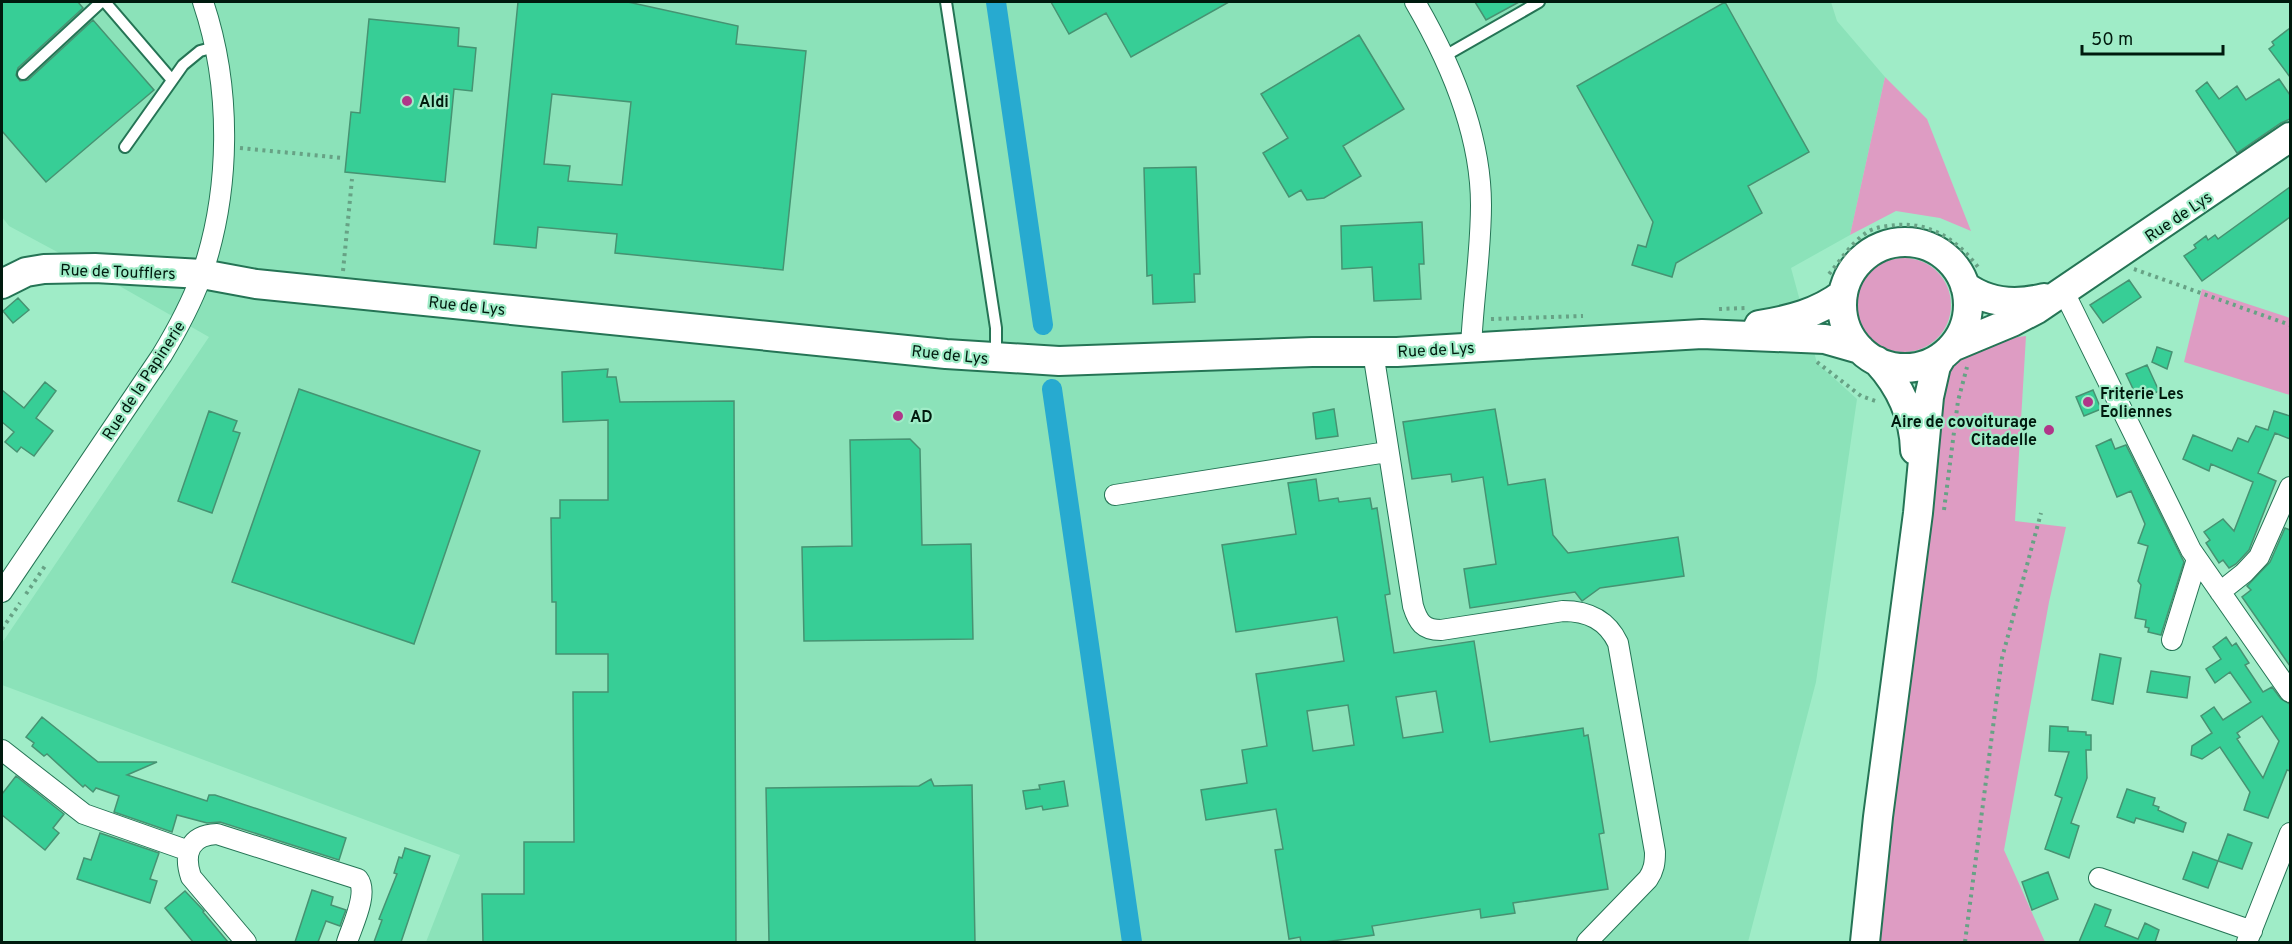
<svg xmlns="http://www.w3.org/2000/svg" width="2292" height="944" font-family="Overpass,sans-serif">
<rect width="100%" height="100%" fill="#9fecc7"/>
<path fill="#8be2b9" d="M 2,2 L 1831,2 L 1837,21 L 1885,77 L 1850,235 L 1791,268 L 1817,363 L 1857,399 L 1816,682 L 1748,942 L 426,942 L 460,855 L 2,685 L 2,643 L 209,337 L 102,276 L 9,226 L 2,217 Z"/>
<path fill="#de9cc3" d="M 1885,77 L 1927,119 L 1971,231 L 1940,218 L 1896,211 L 1850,235 Z
M1857 305a47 47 0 1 1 94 0a47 47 0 1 1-94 0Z
M 2202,289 L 2290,318 L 2290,395 L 2184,362 Z
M 2026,336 L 2015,521 L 2066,527 L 2049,602 L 2004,850 L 2045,942 L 1878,942 L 1947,368 L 1963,348 L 1996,340 Z"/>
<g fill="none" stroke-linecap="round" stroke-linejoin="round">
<path stroke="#27aad0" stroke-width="20" d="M 996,2 L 1043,325
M 1052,389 L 1132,942"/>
</g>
<path fill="#37ce96" stroke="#469372" stroke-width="1.5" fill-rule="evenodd" d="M 2,2 L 78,2 L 83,8 L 18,68 L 16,75 L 20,81 L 28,80 L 93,20 L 154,90 L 46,182 L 2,131 Z
M 518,2 L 628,2 L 738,26 L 736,44 L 806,51 L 783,270 L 615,253 L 617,234 L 538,227 L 536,248 L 494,244 ZM 552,94 L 631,102 L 622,185 L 568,181 L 570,166 L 544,164 Z
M 1051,2 L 1229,2 L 1131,57 L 1106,13 L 1069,34 Z
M 1475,2 L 1519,2 L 1486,20 Z
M 1725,2 L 1809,152 L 1748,186 L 1762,213 L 1676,263 L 1672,277 L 1632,265 L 1638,245 L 1646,247 L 1653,222 L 1577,86 Z
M 369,19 L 459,28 L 458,46 L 476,48 L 472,91 L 454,89 L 445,182 L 345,172 L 351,112 L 360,113 Z
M 2290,28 L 2290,77 L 2269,49 L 2274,45 L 2272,42 Z
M 1359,35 L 1404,109 L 1343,146 L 1361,176 L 1324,198 L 1307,200 L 1301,190 L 1289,197 L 1263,153 L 1288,138 L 1261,94 Z
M 2279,79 L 2290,95 L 2290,119 L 2281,123 L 2237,153 L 2196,91 L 2207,82 L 2219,99 L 2237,86 L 2246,100 Z
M 1196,167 L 1200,274 L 1194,274 L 1195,302 L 1153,304 L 1152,275 L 1147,276 L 1144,168 Z
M 2290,187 L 2290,217 L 2202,281 L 2184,256 L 2196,248 L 2194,245 L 2206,236 L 2208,240 L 2215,235 L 2218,239 Z
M 1422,222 L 1424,264 L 1419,264 L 1421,299 L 1374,301 L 1372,267 L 1342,269 L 1341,226 Z
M 2129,280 L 2141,297 L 2103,323 L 2090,305 Z
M 18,298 L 29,310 L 13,323 L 3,311 Z
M 2157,347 L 2172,352 L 2167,369 L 2152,362 Z
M 2147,365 L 2159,391 L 2141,399 L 2138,391 L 2135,393 L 2126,374 Z
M 608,369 L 607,377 L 616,377 L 620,402 L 734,401 L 736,942 L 483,942 L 482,894 L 524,894 L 524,842 L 574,842 L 573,692 L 608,692 L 608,654 L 556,654 L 556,602 L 552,602 L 551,518 L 560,518 L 560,500 L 608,500 L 608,420 L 563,422 L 562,372 Z
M 45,382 L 56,391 L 36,418 L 53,431 L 34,456 L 21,447 L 17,452 L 5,442 L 14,432 L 2,422 L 2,390 L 24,408 Z
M 299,389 L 480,451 L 414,644 L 232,582 Z
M 2093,390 L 2101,409 L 2084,416 L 2076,397 Z
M 1334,409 L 1338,436 L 1316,439 L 1313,413 Z
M 1495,409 L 1508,485 L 1545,479 L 1553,535 L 1568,553 L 1678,537 L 1684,576 L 1600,588 L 1582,601 L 1575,592 L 1470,608 L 1464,569 L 1496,564 L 1483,477 L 1452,482 L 1451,474 L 1412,479 L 1403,422 Z
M 209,411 L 237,421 L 233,431 L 240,433 L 212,513 L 178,501 Z
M 2274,411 L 2290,416 L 2290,439 L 2275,433 L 2258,473 L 2276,481 L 2249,550 L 2236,564 L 2229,568 L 2223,560 L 2219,563 L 2206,543 L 2210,540 L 2204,532 L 2223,519 L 2234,531 L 2253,482 L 2211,464 L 2209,471 L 2183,459 L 2193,435 L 2232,451 L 2238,438 L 2248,442 L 2256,426 L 2268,430 Z
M 910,439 L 920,449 L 922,545 L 971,544 L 973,639 L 804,641 L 802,547 L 852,546 L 850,440 Z
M 2111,439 L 2115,449 L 2126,445 L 2184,562 L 2161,635 L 2148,632 L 2149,628 L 2145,627 L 2146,620 L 2135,618 L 2141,585 L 2138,581 L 2148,546 L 2138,543 L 2145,524 L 2131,491 L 2117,497 L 2096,446 Z
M 1316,479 L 1319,501 L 1338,498 L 1339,502 L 1370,498 L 1372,509 L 1377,508 L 1390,594 L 1385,595 L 1394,653 L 1474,641 L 1490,742 L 1583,728 L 1584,736 L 1588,735 L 1604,833 L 1599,834 L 1608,889 L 1513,903 L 1515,913 L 1481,918 L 1480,909 L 1372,926 L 1374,935 L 1325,942 L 1301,942 L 1300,937 L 1289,939 L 1275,850 L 1283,849 L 1276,809 L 1206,820 L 1201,790 L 1247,783 L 1242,750 L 1267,746 L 1256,674 L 1344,661 L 1337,617 L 1236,632 L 1222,545 L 1296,534 L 1288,483 ZM 1436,691 L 1443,732 L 1403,738 L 1396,697 ZM 1348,705 L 1354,745 L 1313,751 L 1307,711 Z
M 2285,528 L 2290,530 L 2290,666 L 2242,597 L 2251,590 L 2247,586 L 2270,562 Z
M 2226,637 L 2232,646 L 2236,643 L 2249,663 L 2245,665 L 2263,692 L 2272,687 L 2281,699 L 2290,704 L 2290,771 L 2287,770 L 2268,818 L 2244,810 L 2250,792 L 2220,747 L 2202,759 L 2191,755 L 2192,746 L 2212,733 L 2201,716 L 2214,707 L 2223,720 L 2251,702 L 2230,672 L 2215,683 L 2206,669 L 2221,659 L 2213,647 ZM 2262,716 L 2279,741 L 2263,778 L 2237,739 L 2240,737 L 2237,733 Z
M 2100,654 L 2121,658 L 2113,704 L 2092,700 Z
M 2151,671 L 2190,677 L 2187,698 L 2147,692 Z
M 42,717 L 98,762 L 157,762 L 127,775 L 207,801 L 209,795 L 215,795 L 346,838 L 339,860 L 220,822 L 207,823 L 177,815 L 172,832 L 114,812 L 119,796 L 96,788 L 93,792 L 85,785 L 83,787 L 47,754 L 44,756 L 32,746 L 34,743 L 26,737 Z
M 2050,726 L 2068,727 L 2068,731 L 2086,732 L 2086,735 L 2091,735 L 2091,750 L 2086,750 L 2087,778 L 2071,823 L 2079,826 L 2069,858 L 2045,849 L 2062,798 L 2055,795 L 2069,752 L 2049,751 Z
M 16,776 L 64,814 L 53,828 L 59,833 L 45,850 L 2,815 L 2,794 Z
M 931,779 L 934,786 L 972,785 L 975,942 L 769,942 L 766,788 L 919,786 Z
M 1064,781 L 1068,806 L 1043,810 L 1042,806 L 1026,809 L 1023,791 L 1040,789 L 1039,785 Z
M 2127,789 L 2155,798 L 2153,805 L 2159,807 L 2158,810 L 2186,823 L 2183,832 L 2136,818 L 2134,823 L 2117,817 Z
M 100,833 L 159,853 L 150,879 L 157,881 L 150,903 L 77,879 L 84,858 L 91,860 Z
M 2228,834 L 2252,843 L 2242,869 L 2218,861 Z
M 405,848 L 430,856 L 401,942 L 374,942 L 382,920 L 379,919 L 397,874 L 394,873 L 399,857 L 402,858 Z
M 2193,852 L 2218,861 L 2208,888 L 2183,879 Z
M 2048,872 L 2058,899 L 2032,910 L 2022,882 Z
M 312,890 L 333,897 L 331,905 L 346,910 L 344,915 L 340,926 L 326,921 L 318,942 L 295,942 Z
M 185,891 L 204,911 L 203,912 L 228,942 L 193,942 L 165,908 Z
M 2095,904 L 2111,910 L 2105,926 L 2138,939 L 2145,923 L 2159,930 L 2155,942 L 2079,942 Z"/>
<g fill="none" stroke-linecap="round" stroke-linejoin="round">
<defs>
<path id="lane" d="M 105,2 L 172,80
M 946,2 L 996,328 L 996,355
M 1443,57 L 1539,2
M 23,74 L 101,2
M 125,147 L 183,65 L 200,51 L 215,47"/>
<path id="street" d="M 1415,2 C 1450,62 1481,134 1481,205 C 1481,253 1473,300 1471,348
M 2064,292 L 2191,550 L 2290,692
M 1373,352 L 1413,606 C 1418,622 1423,630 1441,630 L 1563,611 C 1588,611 1607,620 1618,643 L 1655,852 C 1655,863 1654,870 1648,879 L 1587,942
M 1115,495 L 1387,452
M 2,592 L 162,355 C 177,330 191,304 201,277 C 231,191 232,88 203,2
M 2220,592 L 2244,573 L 2259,557 L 2290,487
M 2172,640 L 2197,559
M 2,750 L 84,814 L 189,851
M 2099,878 L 2252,931
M 246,942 L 191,877 C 183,853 190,835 217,834 L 358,879 C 369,893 352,926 347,942
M 2247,942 L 2290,833"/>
<path id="secondary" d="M1842 305a63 63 0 1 1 126 0a63 63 0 1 1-126 0Z
M 2,284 L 26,272 L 44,269 L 95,268 L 202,274 L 256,284 L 946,354 L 1059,361 L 1312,352 L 1397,352 L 1702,334 L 1825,339 L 1860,349
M 1965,286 C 1989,304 2016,305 2044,298
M 1759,325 C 1790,320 1818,313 1843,294
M 1952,347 L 2012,322 L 2037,309 L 2290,137
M 1877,361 C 1900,386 1914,417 1915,450
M 1865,942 L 1878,817 L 1918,513 L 1929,397 L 1936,366 L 1942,356"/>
</defs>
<use href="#lane" stroke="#257455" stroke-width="14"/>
<use href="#street" stroke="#257455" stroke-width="22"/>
<use href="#secondary" stroke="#257455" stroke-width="32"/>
<path stroke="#67a285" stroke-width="4" stroke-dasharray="3 4.5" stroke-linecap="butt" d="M 240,148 L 343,158
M 2134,269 L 2290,325
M 343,271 L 352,179
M 1829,274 C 1840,261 1851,243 1866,233 C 1874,227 1887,226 1896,225 C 1931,222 1957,240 1978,267
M 1719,309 L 1745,308
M 1491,319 L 1583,316
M 1817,362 L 1861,396 L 1878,402
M 1944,510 L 1958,401 L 1967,367
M 26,594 L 45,566
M 2,629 L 20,603
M 1965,942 L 2002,658 L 2041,513"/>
<use href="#lane" stroke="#fff" stroke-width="10"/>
<use href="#street" stroke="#fff" stroke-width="20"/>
<use href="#secondary" stroke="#fff" stroke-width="28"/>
</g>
<g fill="#b03689" stroke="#9fecc7" stroke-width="2">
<circle cx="407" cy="101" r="6"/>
<circle cx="2088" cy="402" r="6"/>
<circle cx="898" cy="416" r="6"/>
<circle cx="2049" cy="430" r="6"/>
</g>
<g text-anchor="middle" stroke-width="4.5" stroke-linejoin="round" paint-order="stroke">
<g font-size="16" font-weight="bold" fill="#001a0e" stroke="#9fecc7" text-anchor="start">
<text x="419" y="107">Aldi</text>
<text x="2100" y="399">Friterie Les<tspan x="2100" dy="18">Eoliennes</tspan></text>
<text x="910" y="422">AD</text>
<text x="2037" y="427" text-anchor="end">Aire de covoiturage<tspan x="2037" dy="18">Citadelle</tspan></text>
</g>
<g font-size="16" fill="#001a0e" stroke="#9fecc7">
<text transform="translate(2178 216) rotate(-34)" y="6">Rue de Lys</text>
<text transform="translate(118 271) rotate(2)" y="6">Rue de Toufflers</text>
<text transform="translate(467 305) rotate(6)" y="6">Rue de Lys</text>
<text transform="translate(1436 349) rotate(-3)" y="6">Rue de Lys</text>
<text transform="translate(950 354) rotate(6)" y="6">Rue de Lys</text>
<text transform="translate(143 380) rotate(-57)" y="6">Rue de la Papinerie</text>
</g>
</g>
<rect width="2292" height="944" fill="none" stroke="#001a0e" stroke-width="6"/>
<path d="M2082 45v9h141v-9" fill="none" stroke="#001a0e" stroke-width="3"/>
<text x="2091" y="45" font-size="18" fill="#001a0e" stroke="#9fecc7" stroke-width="4.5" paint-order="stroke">50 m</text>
</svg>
